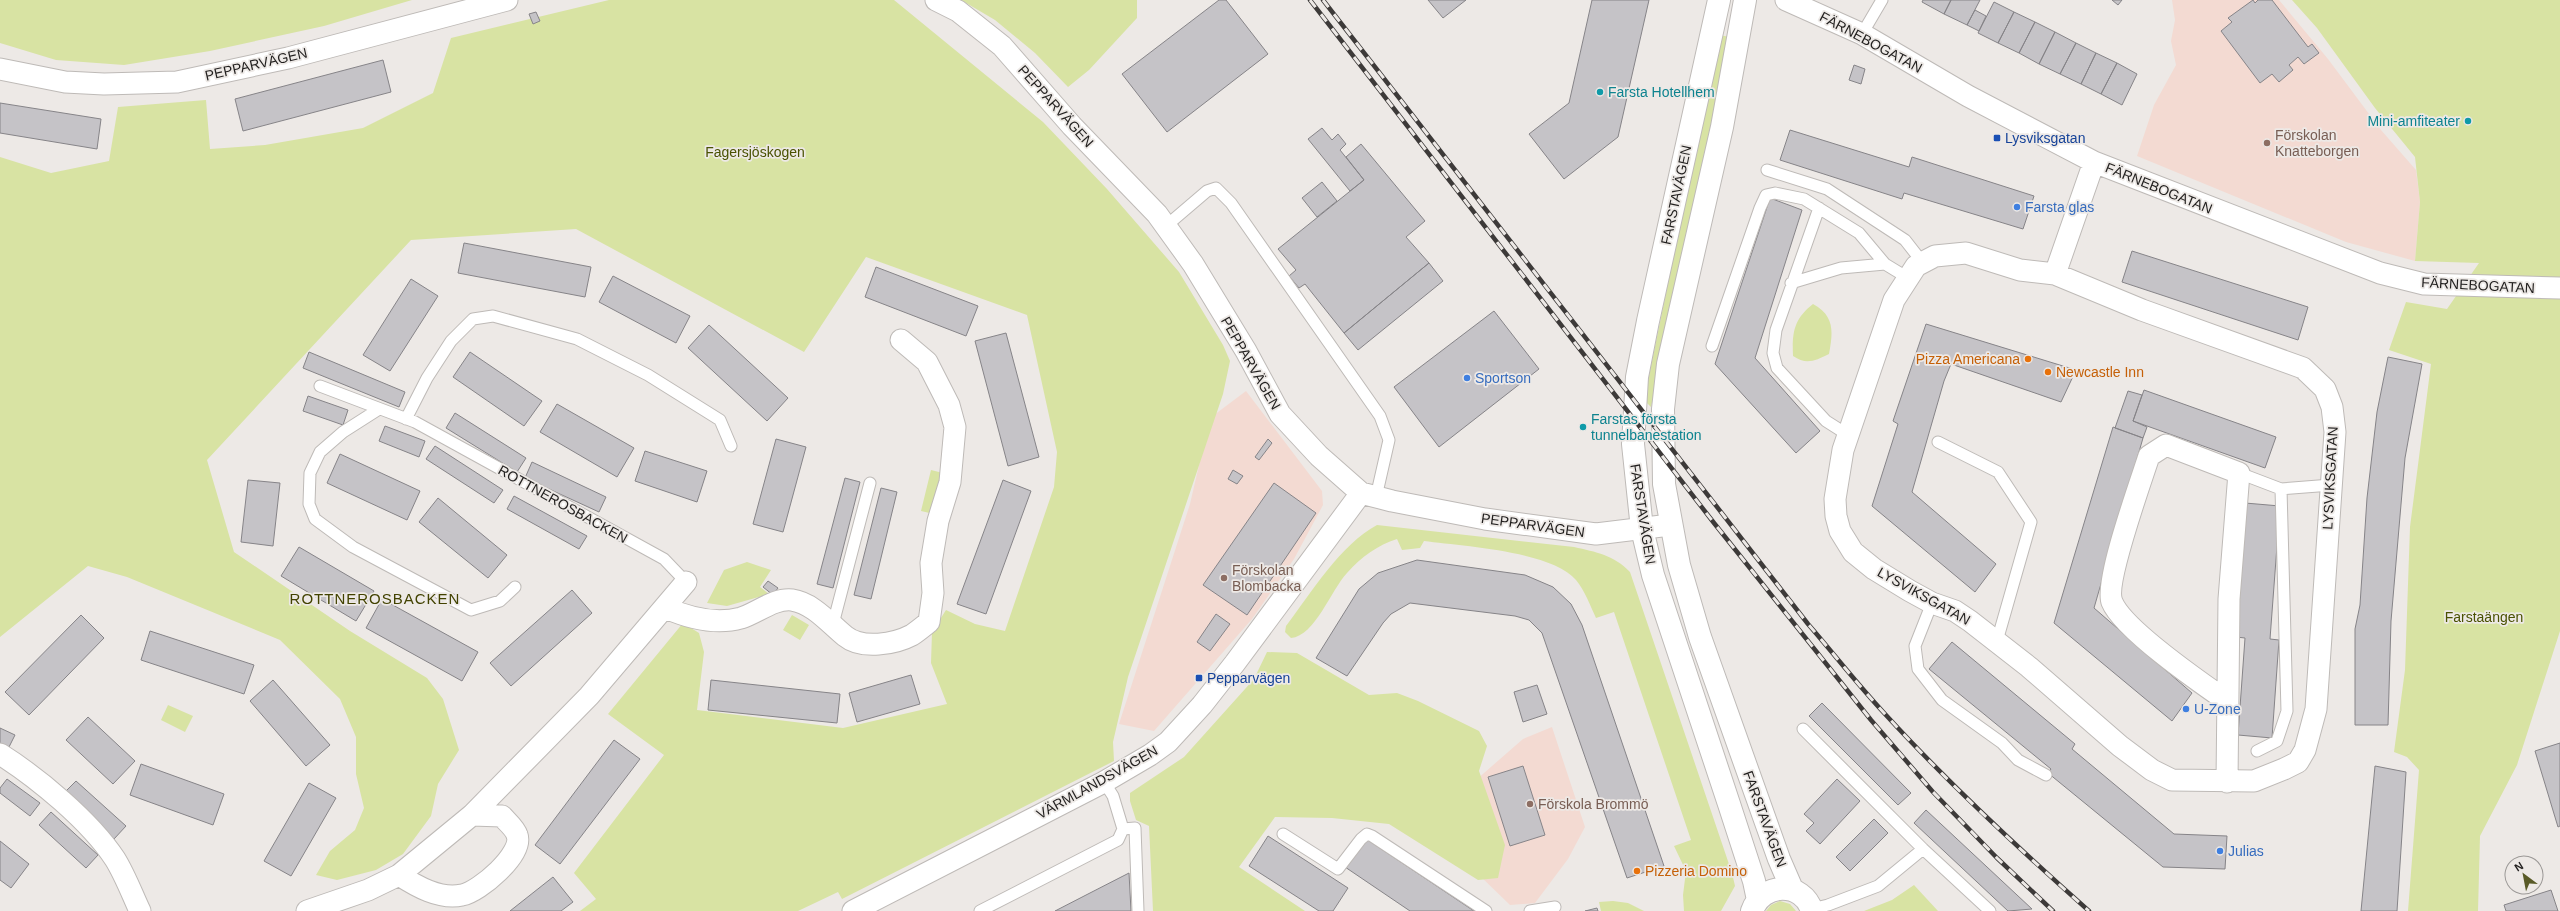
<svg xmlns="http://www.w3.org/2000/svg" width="2560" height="911" font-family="Arial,sans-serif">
<rect width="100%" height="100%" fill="#ede9e6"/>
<path fill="#f3dad2" d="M 2172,0 L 2279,0 L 2328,59 L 2381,130 L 2416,170 L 2420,202 L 2415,261 L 2346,242 L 2137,156 L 2154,105 L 2176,65 L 2171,41 L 2175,20 Z
M 1246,391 L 1322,491 L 1323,505 L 1294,559 L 1252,619 L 1154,731 L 1119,724 L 1190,504 L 1210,418 Z
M 1552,727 L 1585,827 L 1568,859 L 1535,903 L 1510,905 L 1477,873 L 1476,780 L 1523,739 Z"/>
<path fill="#d8e3a3" d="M 0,0 L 412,0 L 324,26 L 210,51 L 124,65 L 56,60 L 0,43 Z
M 609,0 L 894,0 L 1043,122 L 1107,189 L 1179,272 L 1223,345 L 1230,361 L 1223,394 L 1128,677 L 1113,742 L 1114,761 L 842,899 L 838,892 L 798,911 L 580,911 L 596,899 L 574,873 L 664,755 L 608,714 L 683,623 L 699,633 L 704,652 L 697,710 L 843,728 L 947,704 L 931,663 L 932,632 L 946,610 L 975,624 L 1005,631 L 1054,487 L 1057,452 L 1027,315 L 866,257 L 804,352 L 576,229 L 411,240 L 207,460 L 234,552 L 350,631 L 427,678 L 443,699 L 459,750 L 438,784 L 431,816 L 403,854 L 376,870 L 337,880 L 316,875 L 330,851 L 355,830 L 364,808 L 356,774 L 356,737 L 340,699 L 280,640 L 127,577 L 88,566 L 0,637 L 0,157 L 51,173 L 109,161 L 118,107 L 206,100 L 210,149 L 265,145 L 363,128 L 433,93 L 451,38 Z
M 961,0 L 1137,0 L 1137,18 L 1089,70 L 1068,87 L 1035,53 L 995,20 Z
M 2292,0 L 2560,0 L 2560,631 L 2517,765 L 2480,836 L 2478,911 L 2408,911 L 2419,770 L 2407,757 L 2394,752 L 2405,670 L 2410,527 L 2431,364 L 2389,350 L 2406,302 L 2447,309 L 2479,263 L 2415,261 L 2420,202 L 2415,157 L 2375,108 L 2317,28 Z
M 1719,35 L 1730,37 L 1651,407 L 1644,400 Z
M 1813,304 C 1835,316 1833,332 1829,354 C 1815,361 1806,365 1793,356 C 1792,332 1794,319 1813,304 Z
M 931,470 L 947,474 L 938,515 L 921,511 Z
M 1377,525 L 1574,547 C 1596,552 1614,555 1630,572 L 1732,873 L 1735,886 L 1721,911 L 1684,911 L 1683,895 L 1686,871 L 1674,846 L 1691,840 L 1614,612 L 1596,618 C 1590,605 1585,591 1576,580 C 1552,551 1461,546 1424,541 L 1420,548 L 1402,550 L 1397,539 C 1378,545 1361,557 1347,573 C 1331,590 1315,636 1291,638 L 1285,632 L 1286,626 C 1311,593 1341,544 1377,525 Z
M 747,562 L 771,570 L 760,587 L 769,594 L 727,606 L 707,603 L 724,570 Z
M 792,615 L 809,625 L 800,640 L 783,630 Z
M 1267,652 L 1297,653 L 1369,695 L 1397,693 L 1418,701 L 1479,731 L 1487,746 L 1479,771 L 1505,845 L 1498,878 L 1478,880 L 1389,824 L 1332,818 L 1275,817 L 1239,867 L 1305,911 L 1153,911 L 1149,826 L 1136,820 L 1130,801 L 1130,793 L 1184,757 L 1254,679 Z
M 168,705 L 193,716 L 185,732 L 161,720 Z
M 1914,885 L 1938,911 L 1864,911 L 1892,900 Z
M 1613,901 L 1628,903 L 1644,911 L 1601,911 L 1599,902 Z
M 1780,901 L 1790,904 L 1796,911 L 1766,911 L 1771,905 Z"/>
<path fill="#c5c3c7" stroke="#868488" d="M 1219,0 L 1226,0 L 1268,54 L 1167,132 L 1122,74 Z
M 1428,0 L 1466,0 L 1443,18 Z
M 1592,0 L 1649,0 L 1618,137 L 1564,179 L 1529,134 L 1569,103 Z
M 1923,0 L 1951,0 L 1944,14 L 1922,2 Z
M 1951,0 L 1980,0 L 1967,25 L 1944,14 Z
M 2112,0 L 2122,0 L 2118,5 Z
M 2253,0 L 2255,3 L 2258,0 L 2272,0 L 2308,47 L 2312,44 L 2319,53 L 2304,64 L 2298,57 L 2289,65 L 2293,70 L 2279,82 L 2272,74 L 2260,83 L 2221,31 L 2232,22 L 2228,18 Z
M 1994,2 L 2014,12 L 1998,43 L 1978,33 Z
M 1975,10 L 1986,16 L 1979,31 L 1967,25 Z
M 536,12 L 540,21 L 533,24 L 529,14 Z
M 2014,12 L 2035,22 L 2019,53 L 1998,43 Z
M 2035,22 L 2055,32 L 2039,64 L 2019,53 Z
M 2055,32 L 2076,43 L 2060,74 L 2039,64 Z
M 2076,43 L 2096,53 L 2081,84 L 2060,74 Z
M 2096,53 L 2117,63 L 2101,94 L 2081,84 Z
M 383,60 L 391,92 L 243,131 L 235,99 Z
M 2117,63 L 2137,74 L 2122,105 L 2101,94 Z
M 1854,65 L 1865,69 L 1861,84 L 1849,80 Z
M 0,103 L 101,119 L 97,149 L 0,133 Z
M 1322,128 L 1332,140 L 1338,134 L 1346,144 L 1340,150 L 1364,180 L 1350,191 L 1308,139 Z
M 1790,130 L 1909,167 L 1912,157 L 2034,196 L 2023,229 L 1904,193 L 1902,199 L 1780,160 Z
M 1361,144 L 1425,221 L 1406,237 L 1429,263 L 1344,333 L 1305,284 L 1299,288 L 1289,276 L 1296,270 L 1278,249 L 1364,180 L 1346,157 Z
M 1322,182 L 1337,201 L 1317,217 L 1302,198 Z
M 1770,198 L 1802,210 L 1755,358 L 1820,431 L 1796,453 L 1715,364 Z
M 464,243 L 591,267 L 585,297 L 458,273 Z
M 2132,251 L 2308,307 L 2298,340 L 2122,282 Z
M 1429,263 L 1443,281 L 1358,350 L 1344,333 Z
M 876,267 L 978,306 L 966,336 L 865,297 Z
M 613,276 L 690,316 L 676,343 L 599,302 Z
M 411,279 L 438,296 L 390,371 L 363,355 Z
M 1494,311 L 1539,369 L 1439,447 L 1394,387 Z
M 1926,324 L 2076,370 L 2061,402 L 1951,364 L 1944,381 L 1912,492 L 1996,564 L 1975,592 L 1872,506 L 1898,424 L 1893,421 Z
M 709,325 L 788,398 L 767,421 L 688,348 Z
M 1006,333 L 1039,457 L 1008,466 L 975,341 Z
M 309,352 L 405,392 L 399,407 L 303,368 Z
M 470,352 L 542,401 L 524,426 L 453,377 Z
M 2388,357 L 2422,364 L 2405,458 L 2391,621 L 2388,725 L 2355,725 L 2355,629 L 2360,605 L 2367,498 L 2377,412 Z
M 2144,390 L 2276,437 L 2265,468 L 2133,421 Z
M 2128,391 L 2142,395 L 2133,421 L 2147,427 L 2143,438 L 2115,428 Z
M 308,396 L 348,410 L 343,425 L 303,411 Z
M 557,404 L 634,448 L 617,477 L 540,432 Z
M 455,413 L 526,458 L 517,472 L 446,428 Z
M 385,426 L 425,441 L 419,457 L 379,441 Z
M 2113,427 L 2143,438 L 2094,608 L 2192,693 L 2172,721 L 2054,623 Z
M 776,439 L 806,447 L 783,532 L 753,524 Z
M 1268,439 L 1272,443 L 1259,460 L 1255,457 Z
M 435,446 L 503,490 L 494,503 L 426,459 Z
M 645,451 L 707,471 L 697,502 L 635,481 Z
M 340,454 L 420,491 L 407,520 L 327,483 Z
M 532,462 L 606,497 L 599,512 L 525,478 Z
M 1233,470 L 1243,476 L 1237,484 L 1228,479 Z
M 845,478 L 860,482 L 833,588 L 817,584 Z
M 248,480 L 280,483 L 273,546 L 241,542 Z
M 1003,480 L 1031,491 L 986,614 L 957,604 Z
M 1274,483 L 1316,513 L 1247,615 L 1203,585 Z
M 881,488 L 897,492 L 871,599 L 854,595 Z
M 514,496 L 587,536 L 579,549 L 507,509 Z
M 438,498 L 507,555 L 488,578 L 419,522 Z
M 2245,503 L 2280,506 L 2270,639 L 2279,640 L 2272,738 L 2238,735 L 2245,638 L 2236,637 Z
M 299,547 L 374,591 L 356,621 L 281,576 Z
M 1417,560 L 1525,575 L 1553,587 L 1571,604 L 1582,625 L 1664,866 L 1627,878 L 1542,633 L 1529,620 L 1515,616 L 1410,603 L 1391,614 L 1383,623 L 1347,676 L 1316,658 L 1359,589 L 1378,573 Z
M 768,581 L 778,588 L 773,595 L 763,587 Z
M 572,590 L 592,613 L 511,686 L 490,663 Z
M 382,599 L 478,652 L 462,681 L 366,628 Z
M 1216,614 L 1230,624 L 1210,651 L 1197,642 Z
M 81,615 L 104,638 L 29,715 L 5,692 Z
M 150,631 L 254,665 L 244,694 L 141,660 Z
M 1952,642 L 2075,744 L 2072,749 L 2174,834 L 2227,836 L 2225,869 L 2163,867 L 2048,773 L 2051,769 L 1929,669 Z
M 911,675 L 920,704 L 857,722 L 849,693 Z
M 273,680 L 330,745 L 306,766 L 250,701 Z
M 711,680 L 840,694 L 837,723 L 708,710 Z
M 1537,685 L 1547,714 L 1523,722 L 1514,692 Z
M 1822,703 L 1911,793 L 1898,805 L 1809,716 Z
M 88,717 L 135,761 L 113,784 L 66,740 Z
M 0,728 L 15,735 L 7,751 L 0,747 Z
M 614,740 L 640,759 L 560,864 L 535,845 Z
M 2560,743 L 2560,826 L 2558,827 L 2535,751 Z
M 141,764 L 224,794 L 213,825 L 130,795 Z
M 1523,766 L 1545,835 L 1510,846 L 1488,777 Z
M 2375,766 L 2406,772 L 2397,911 L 2361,911 Z
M 7,779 L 40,803 L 30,816 L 0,793 L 0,788 Z
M 1837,779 L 1860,801 L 1820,844 L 1806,831 L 1814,823 L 1804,814 Z
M 76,781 L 126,826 L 114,839 L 64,793 Z
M 309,783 L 336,798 L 291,876 L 264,861 Z
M 1926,810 L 2032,909 L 2008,911 L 1914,823 Z
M 51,812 L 98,855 L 86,868 L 39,825 Z
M 1874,819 L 1888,833 L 1850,871 L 1836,857 Z
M 1268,836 L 1348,888 L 1333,911 L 1319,911 L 1249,866 Z
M 1365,838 L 1474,911 L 1410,911 L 1345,867 Z
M 0,841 L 29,864 L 11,888 L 0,880 Z
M 1129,873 L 1131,911 L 1055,911 L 1088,894 Z
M 553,877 L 573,902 L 561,911 L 510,911 Z
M 2551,890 L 2558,911 L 2506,911 L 2504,905 Z
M 1597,908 L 1598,911 L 1585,911 Z"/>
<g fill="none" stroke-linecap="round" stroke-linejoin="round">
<defs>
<path id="service" d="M 1862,34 L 1882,0
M 1767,170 L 1827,189 L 1905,240 L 1923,263
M 1819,208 L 1776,330 L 1773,353 L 1777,368 L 1826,421 L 1848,435
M 1166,226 L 1207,191 L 1216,188 L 1231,203 L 1380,416 L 1389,440 L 1376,497
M 1791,283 L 1841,268 L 1885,264
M 1712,346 L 1760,208 L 1766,195 L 1775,193 L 1804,199 L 1859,233 L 1885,264 L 1908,278
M 320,386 L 415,422 L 664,559 L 686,582
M 379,409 L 343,432 L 320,452 L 310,473 L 309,504 L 315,519 L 353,547 L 471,610 L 500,601 L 515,587
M 406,419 L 427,378 L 451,341 L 473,319 L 493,316 L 577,339 L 648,375 L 720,420 L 731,446
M 1938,442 L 1998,472 L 2031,522 L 1997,641
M 2239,473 L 2281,489
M 1932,603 L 1915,646 L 1918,669 L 1942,700 L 2002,743 L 2018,760 L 2046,775
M 833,624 L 870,483
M 1803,729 L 1923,849 L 1990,911
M 2257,751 L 2277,741 L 2287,711 L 2281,489 L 2331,485
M 1123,829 L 1135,828 L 1138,911
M 1283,834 L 1338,869 L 1361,839 L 1367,834 L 1372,836 L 1486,911
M 1811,909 L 1828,905 L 1878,886 L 1923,849
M 980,911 L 1118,840 L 1123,829 L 1113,796 L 1104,782
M 1530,911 L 1555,907"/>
<path id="minor" d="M 936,0 L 958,11 L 1002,46 L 1072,126 L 1157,214 L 1193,264 L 1246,351 L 1280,414 L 1319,456 L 1361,493 L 1392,501 L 1485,519 L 1596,534 L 1670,525
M 1786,0 L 1862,34 L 1968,96 L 2094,162 L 2380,273 L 2424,284 L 2560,288
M 0,69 L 65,82 L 104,84 L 177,82 L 288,58 L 507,0
M 1966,253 L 2020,270 L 2055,274 L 2142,310 L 2303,368 L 2325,389 L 2332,407 L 2335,432 L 2316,709 L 2305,750 L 2298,762 L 2284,769 L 2254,781 L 2172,780 L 2152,770 L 2120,746 L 2029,667 L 1970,621 L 1955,611 L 1932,603 L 1910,591 L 1874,569 L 1853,552 L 1840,531 L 1836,516 L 1835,499 L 1843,450 L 1894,300 L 1916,266 L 1935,256 Z
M 2055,274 L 2094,162
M 666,608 C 689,618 716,625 741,618 C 757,613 774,598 792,600 C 813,603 830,624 845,636 C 862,650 895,644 912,635 C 918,631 924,626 929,622 L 933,593 L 931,563 L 938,521 L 950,482 L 955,427 L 949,405 L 927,362 L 901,340
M 2227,701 C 2201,683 2123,629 2112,602 C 2104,583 2141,481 2149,456 L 2166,445 L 2239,473 L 2229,599 L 2227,782
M 0,754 C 38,778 90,821 115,859 C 125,875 132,894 140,911
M 399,875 C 416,886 440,900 462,895 C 479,892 524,854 517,835 C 515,828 506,821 502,816 L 472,815
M 307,911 L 368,890 L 399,875 L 472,815 L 589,696 L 686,582
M 853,911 L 1104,782 L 1150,755 L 1168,742 L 1202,705 L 1235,663 L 1361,493"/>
<path id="tertiary" d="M 1719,0 L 1648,321 L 1637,377 L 1633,444 L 1642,529 L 1653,575 L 1729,804 L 1754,881 L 1758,900
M 1745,0 L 1722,127 L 1668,364 L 1663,409 L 1664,484 L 1679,565 L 1700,637 L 1779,859 L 1792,889
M 1752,911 C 1762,882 1803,881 1812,911"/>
</defs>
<use href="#service" stroke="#bebab7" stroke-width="13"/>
<use href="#minor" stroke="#bebab7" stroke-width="23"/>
<use href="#tertiary" stroke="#bebab7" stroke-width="24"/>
<use href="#service" stroke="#fff" stroke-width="11"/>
<use href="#minor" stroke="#fff" stroke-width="21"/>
<use href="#tertiary" stroke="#fff" stroke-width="22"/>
<defs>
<path id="rail" d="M 1310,0 L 1714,523 L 1871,720 L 1933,792 L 1997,858 L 2053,911
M 1323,0 L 1808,624 C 1834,654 1858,685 1885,714 C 1949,784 2018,848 2089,911"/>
</defs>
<use href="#rail" stroke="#3d3a39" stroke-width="4.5"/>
<use href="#rail" stroke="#ede9e6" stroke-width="3" stroke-dasharray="9" stroke-linecap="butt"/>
</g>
<g fill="#0f9aa8" stroke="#ede9e6" stroke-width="1.5">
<circle cx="1600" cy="92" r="4"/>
<circle cx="2468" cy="121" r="4"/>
<circle cx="1583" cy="427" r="4"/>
</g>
<g fill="#1a4fb4" stroke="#ede9e6" stroke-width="1.5">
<rect x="1993" y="134" width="8" height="8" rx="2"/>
<rect x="1195" y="674" width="8" height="8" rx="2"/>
</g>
<g fill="#8d6e63" stroke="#ede9e6" stroke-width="1.5">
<circle cx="2267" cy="143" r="4"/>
<circle cx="1224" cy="578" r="4"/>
<circle cx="1530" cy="804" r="4"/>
</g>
<g fill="#3f7fe0" stroke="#ede9e6" stroke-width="1.5">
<circle cx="2017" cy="207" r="4"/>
<circle cx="1467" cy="378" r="4"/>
<circle cx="2186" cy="709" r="4"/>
<circle cx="2220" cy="851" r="4"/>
</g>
<g fill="#e8710a" stroke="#ede9e6" stroke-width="1.5">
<circle cx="2028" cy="359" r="4"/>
<circle cx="2048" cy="372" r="4"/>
<circle cx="1637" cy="871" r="4"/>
</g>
<g text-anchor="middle" stroke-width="3.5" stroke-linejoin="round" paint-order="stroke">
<g font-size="14" fill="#211f1e" stroke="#ede9e6">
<text transform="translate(1871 42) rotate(28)" y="5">FÄRNEBOGATAN</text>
<text transform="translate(256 64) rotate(-13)" y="5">PEPPARVÄGEN</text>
<text transform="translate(1056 106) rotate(48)" y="5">PEPPARVÄGEN</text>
<text transform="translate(2159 188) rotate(22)" y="5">FÄRNEBOGATAN</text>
<text transform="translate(1676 195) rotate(-78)" y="5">FARSTAVÄGEN</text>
<text transform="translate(2478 285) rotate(3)" y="5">FÄRNEBOGATAN</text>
<text transform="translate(1251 363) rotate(60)" y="5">PEPPARVÄGEN</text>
<text transform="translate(2330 478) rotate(-87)" y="5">LYSVIKSGATAN</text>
<text transform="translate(563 504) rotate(29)" y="5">ROTTNEROSBACKEN</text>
<text transform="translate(1643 514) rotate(81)" y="5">FARSTAVÄGEN</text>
<text transform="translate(1533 525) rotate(8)" y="5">PEPPARVÄGEN</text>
<text transform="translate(1924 596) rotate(29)" y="5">LYSVIKSGATAN</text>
<text transform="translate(1097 782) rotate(-29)" y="5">VÄRMLANDSVÄGEN</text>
<text transform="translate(1765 819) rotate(70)" y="5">FARSTAVÄGEN</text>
</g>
<g font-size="14" fill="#0d838f" stroke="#ede9e6" text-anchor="start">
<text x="1608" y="97">Farsta Hotellhem</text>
<text x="2460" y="126" text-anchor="end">Mini-amfiteater</text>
<text x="1591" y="424">Farstas första<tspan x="1591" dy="16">tunnelbanestation</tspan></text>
</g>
<g font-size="14" fill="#785e54" stroke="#ede9e6" text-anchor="start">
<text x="2275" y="140">Förskolan<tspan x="2275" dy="16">Knatteborgen</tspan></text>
<text x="1232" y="575">Förskolan<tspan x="1232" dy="16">Blombacka</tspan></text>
<text x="1538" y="809">Förskola Brommö</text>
</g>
<g font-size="14" fill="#164399" stroke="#ede9e6" text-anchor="start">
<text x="2005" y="143">Lysviksgatan</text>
<text x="1207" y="683">Pepparvägen</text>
</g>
<g font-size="14" fill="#4a5202" stroke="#ede9e6">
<text x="755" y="157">Fagersjöskogen</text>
<text x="2484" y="622">Farstaängen</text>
</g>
<g font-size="14" fill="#366cbe" stroke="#ede9e6" text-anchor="start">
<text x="2025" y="212">Farsta glas</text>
<text x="1475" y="383">Sportson</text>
<text x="2194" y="714">U-Zone</text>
<text x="2228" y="856">Julias</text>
</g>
<g font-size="14" fill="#c56008" stroke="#ede9e6" text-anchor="start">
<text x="2020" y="364" text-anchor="end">Pizza Americana</text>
<text x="2056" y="377">Newcastle Inn</text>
<text x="1645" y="876">Pizzeria Domino</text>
</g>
<g font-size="15" letter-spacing="1" fill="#424200" stroke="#ede9e6">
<text x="375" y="604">ROTTNEROSBACKEN</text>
</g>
</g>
<g transform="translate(2524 875) rotate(328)"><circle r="19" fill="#ede9e6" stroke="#9b9896"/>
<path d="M0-3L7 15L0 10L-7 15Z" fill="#595a27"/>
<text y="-6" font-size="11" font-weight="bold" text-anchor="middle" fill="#211f1e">N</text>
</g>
</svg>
